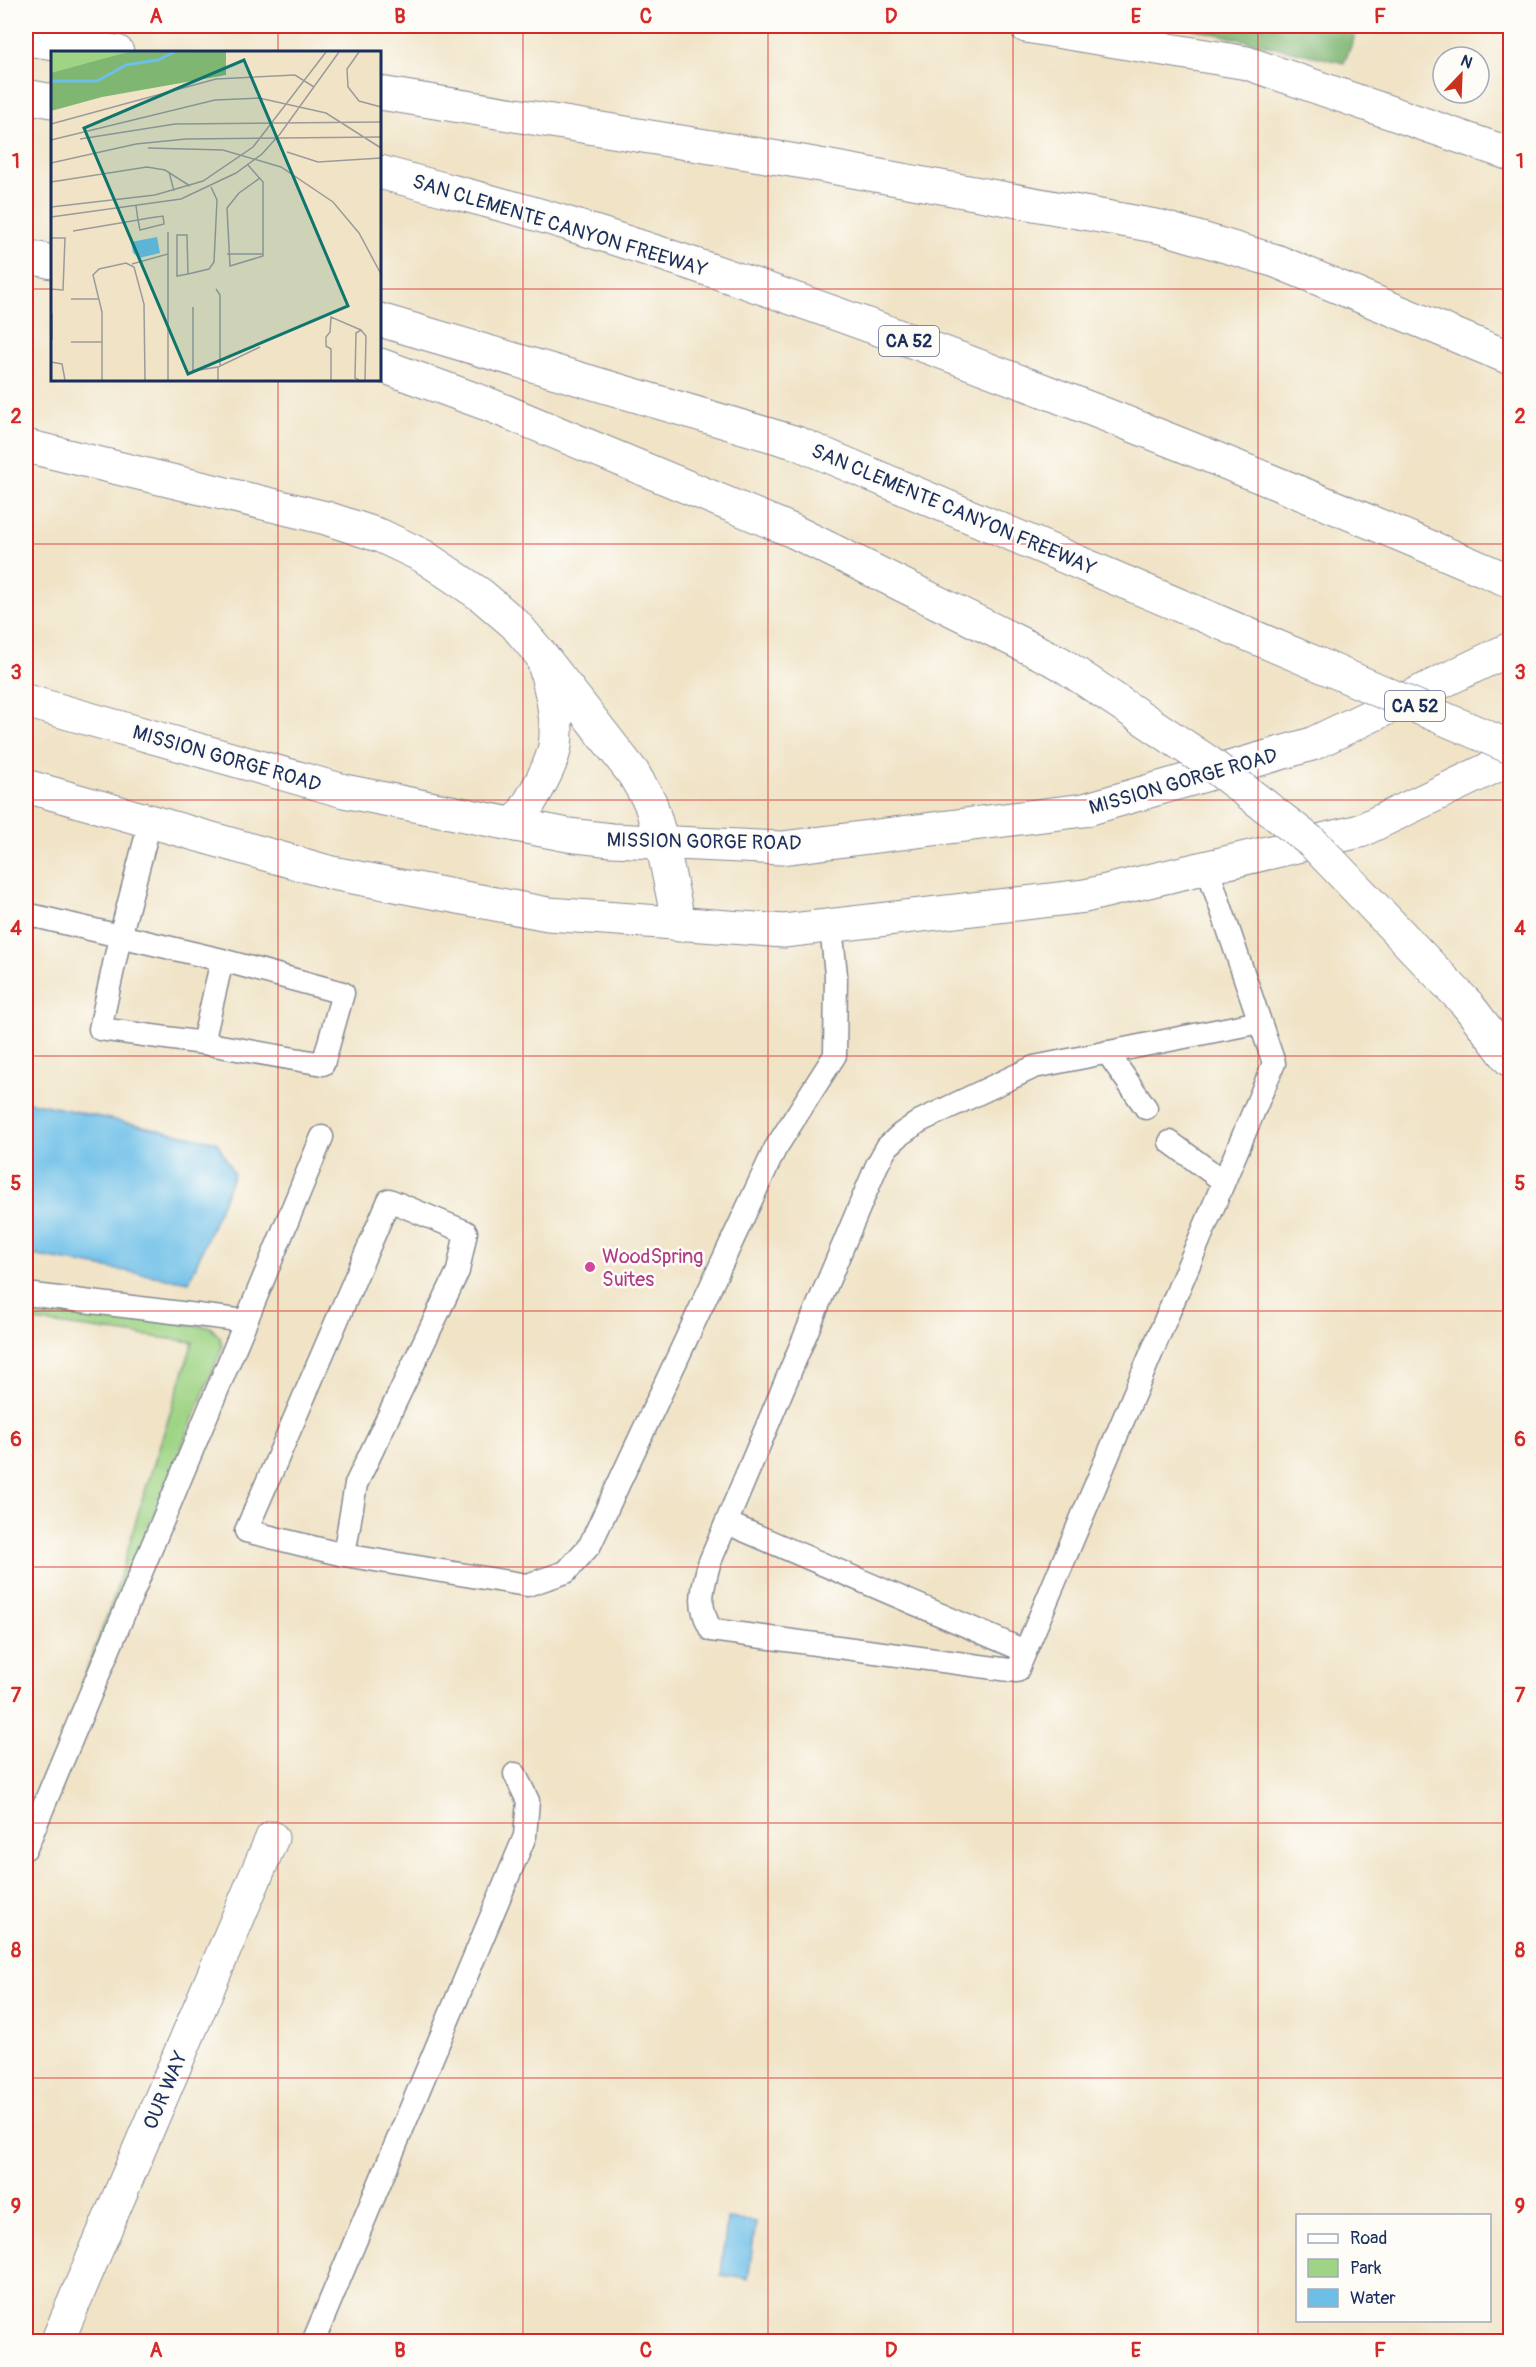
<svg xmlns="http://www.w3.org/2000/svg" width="1536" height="2367" font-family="Pangolin,sans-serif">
<rect width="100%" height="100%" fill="#fdfcf7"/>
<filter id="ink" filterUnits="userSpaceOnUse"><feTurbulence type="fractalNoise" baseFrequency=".0167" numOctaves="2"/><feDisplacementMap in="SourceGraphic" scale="12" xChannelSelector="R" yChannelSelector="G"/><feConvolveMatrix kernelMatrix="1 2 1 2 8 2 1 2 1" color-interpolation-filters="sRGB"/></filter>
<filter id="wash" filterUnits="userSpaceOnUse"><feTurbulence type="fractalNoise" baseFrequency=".008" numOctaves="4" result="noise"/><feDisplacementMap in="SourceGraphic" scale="24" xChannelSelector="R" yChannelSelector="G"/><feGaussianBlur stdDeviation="1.35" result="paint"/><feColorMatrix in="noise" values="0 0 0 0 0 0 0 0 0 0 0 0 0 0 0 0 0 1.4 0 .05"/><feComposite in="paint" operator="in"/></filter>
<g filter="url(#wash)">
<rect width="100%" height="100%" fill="#f0e3c6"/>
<path fill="#9fd485" stroke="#5d8272" stroke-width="1.5" d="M 26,1305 L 210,1327 L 220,1337 L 222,1348 L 83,1687 L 81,1685 L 115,1594 L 139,1510 L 193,1342 L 26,1320 Z"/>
<path fill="#7fb672" stroke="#4d7268" stroke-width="1.5" d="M 1181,26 L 1359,26 L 1344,63 Z"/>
<path fill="#6dbfe8" stroke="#4477a3" stroke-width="1.5" d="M 26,1101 L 217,1142 L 234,1174 L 189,1282 L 26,1254 Z
M 727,2219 L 756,2222 L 748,2279 L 721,2275 Z"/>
</g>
<g filter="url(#ink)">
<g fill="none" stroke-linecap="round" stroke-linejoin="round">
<defs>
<path id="service" d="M 1207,867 L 1274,1063 L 1017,1671 L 711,1630 C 697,1604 702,1591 709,1564 L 877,1165 L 887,1147 L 901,1134 L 920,1121 L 1034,1067 L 1260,1022
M 26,914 L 222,960 L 343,993 L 323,1064 L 203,1043 L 100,1029 L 120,937 L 150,822
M 203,1043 L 222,960
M 1107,1052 L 1146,1108
M 1170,1142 L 1223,1181
M 26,1294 L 246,1321 L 322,1137
M 727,1523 L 1025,1651
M 344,1555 L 356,1484 L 458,1271 L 466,1232 L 389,1200 L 246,1531 L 344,1555 L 527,1585 L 566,1572 L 590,1545 L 775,1149 L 835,1055 L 836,975 L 831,926
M 26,1848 L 246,1321
M 313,2342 L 525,1836 L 528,1801 L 515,1774"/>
<path id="minor" d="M 57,2342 L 272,1838"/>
<path id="primary" d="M 26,701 L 344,791 L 516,825 L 568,835 L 612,840 L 782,848 L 1084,810 L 1312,744 L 1510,649
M 26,786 L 332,873 L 548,914 L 784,931 L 1085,896 L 1360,831 L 1510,759
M 662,842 L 679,925"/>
<path id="motorway" d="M 1026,26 L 1247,63 L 1510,154
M 26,39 L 117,52
M 380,93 L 803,162 L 1161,227 L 1276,261 L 1510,358
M 26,96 L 52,101
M 380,172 C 444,190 509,205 572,225 C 891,325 1203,450 1510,581
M 26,256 L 52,262
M 380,320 L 797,443 L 1320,665
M 380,365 L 490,405 L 793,531 L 1060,663
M 26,446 L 326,518 L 381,536 L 423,556 L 481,595 L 515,624 L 542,656 L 633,773 L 650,802 L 662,842
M 516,825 C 529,803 551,770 555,746 C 559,719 551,689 544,663
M 1467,1004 L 1510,1060"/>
</defs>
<use href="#service" stroke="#868992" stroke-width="25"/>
<use href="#minor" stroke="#868992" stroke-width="35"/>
<use href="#primary" stroke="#868992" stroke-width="35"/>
<use href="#motorway" stroke="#868992" stroke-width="35"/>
<use href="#service" stroke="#fff" stroke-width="22"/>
<use href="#minor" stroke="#fff" stroke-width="33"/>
<use href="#primary" stroke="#fff" stroke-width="33"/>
<use href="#motorway" stroke="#fff" stroke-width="33"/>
<defs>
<path id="motorway-bridge" d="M 1060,663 L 1208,762 L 1313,843 L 1467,1004
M 1320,665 L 1510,747"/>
</defs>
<use href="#motorway-bridge" stroke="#868992" stroke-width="35" stroke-linecap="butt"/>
<use href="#motorway-bridge" stroke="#fff" stroke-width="33"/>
</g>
</g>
<path fill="none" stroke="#d62828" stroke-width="1.5" stroke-opacity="0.55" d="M 278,26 L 278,52M 523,26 L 523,2342M 768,26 L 768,2342M 1013,26 L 1013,2342M 1258,26 L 1258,2342M 26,289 L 52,289M 380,289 L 1510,289M 278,380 L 278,2342M 26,544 L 1510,544M 26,800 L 1510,800M 26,1056 L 1510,1056M 26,1311 L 1510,1311M 26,1567 L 1510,1567M 26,1823 L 1510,1823M 26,2078 L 1510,2078"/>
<circle fill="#d1479c" stroke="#fdfcf7" stroke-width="2" cx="590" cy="1267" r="6"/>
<g text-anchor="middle" stroke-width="5" stroke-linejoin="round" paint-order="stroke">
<g fill="#fdfcf7" stroke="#5f6c8c" stroke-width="1.5">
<rect x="879" y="326" width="60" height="30" rx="4.5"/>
<rect x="1385" y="691" width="60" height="30" rx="4.5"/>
</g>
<g font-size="18" font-weight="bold" fill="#1b2f5e">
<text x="909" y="347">CA 52</text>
<text x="1415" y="712">CA 52</text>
</g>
<g font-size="20" fill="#1b2f5e" stroke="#fdfcf7">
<text transform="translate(560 225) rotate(17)" y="7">SAN CLEMENTE CANYON FREEWAY</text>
<text transform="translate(954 509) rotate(23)" y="7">SAN CLEMENTE CANYON FREEWAY</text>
<text transform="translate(227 758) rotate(16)" y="7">MISSION GORGE ROAD</text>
<text transform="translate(1183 781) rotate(-16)" y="7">MISSION GORGE ROAD</text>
<text transform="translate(704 841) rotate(1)" y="7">MISSION GORGE ROAD</text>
<text transform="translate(165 2090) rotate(-67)" y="7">OUR WAY</text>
</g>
<g font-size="20" fill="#b23c85" stroke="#fdfcf7" text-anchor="start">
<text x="602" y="1263">WoodSpring<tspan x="602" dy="23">Suites</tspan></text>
</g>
</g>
<g transform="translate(51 51)">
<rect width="330" height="330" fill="#f0e3c6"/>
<path d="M 0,1 L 77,1 L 0,25 Z" fill="#9fd485"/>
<path d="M 77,1 L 175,1 L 175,24 L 51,46 L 0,60 L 0,22 Z" fill="#7fb672"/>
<path d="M 106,186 L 109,202 L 88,207 L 82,202 L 80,191 Z" fill="#6dbfe8"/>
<path fill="none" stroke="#6dbfe8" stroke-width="3" d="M 0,30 L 46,30 L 75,14 L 107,9 L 123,1"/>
<path fill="none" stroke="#9b9b9c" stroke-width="1.5" d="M 308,1 L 296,18 L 297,36 L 308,50 L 330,56M 0,73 L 165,28 L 244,24 L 263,36M 29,88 L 124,73 L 330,71M 0,89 L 164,49 L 208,47 L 275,62 L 330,97M 97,97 L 172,99 L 230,116 L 282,151 L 308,182 L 330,223M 236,101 L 267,111 L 330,107M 0,112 L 85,93 L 135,88 L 330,86M 197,114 L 212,131 L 212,205 L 179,215 L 176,157 L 188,142 L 209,127M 118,121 L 123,140M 0,131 L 96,116 L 114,119 L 139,135M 0,156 L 104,144 L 152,130 L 202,96 L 275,1M 0,166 L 130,148 L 185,122 L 211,103 L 229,83 L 288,1M 22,180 L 87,169 L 98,167 L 112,165 L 113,173 L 89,179 L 87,169 L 85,155M 0,187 L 14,187 L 12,239 L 0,238M 117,203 L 117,329M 176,203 L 212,203M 81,213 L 117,203 L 117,181M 137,223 L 136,184 L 126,184 L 126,225 L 137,223 L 158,218 L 163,211 L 166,149 L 160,136M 165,238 L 169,244 L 169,315M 20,248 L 48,248M 142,256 L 142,320 L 167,316 L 167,329M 1,289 L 1,262M 20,291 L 51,291M 0,311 L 11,313 L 14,329M 167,316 L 209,296M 51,329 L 51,261 L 42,224 L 48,218 L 75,212 L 83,216 L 93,253 L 94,329M 280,329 L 280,298 L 275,295 L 275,286 L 279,281 L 280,266 L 310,279M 308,329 L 304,327 L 305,282 L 310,279 L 315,285 L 314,329"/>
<path fill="#0f766e" fill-opacity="0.15" stroke="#0f766e" stroke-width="3" d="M 193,9 L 297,255 L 137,323 L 33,77 Z"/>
<rect width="330" height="330" fill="none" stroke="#1b2f5e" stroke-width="3"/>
</g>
<rect width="1536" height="2367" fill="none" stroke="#fdfcf7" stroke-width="66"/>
<rect x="1296" y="2214" width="195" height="108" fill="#fdfcf7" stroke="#a3aaba" stroke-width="1.5"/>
<rect x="1308" y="2234" width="30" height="9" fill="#ffffff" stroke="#a3aaba" stroke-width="1.5"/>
<text x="1350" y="2244" font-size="18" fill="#1b2f5e">Road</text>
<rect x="1308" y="2259" width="30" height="18" fill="#9fd485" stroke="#a3aaba" stroke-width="1.5"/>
<text x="1350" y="2274" font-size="18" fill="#1b2f5e">Park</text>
<rect x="1308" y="2289" width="30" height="18" fill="#6dbfe8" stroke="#a3aaba" stroke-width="1.5"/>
<text x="1350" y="2304" font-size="18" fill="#1b2f5e">Water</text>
<g transform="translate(1461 75) rotate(23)"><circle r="28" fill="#fdfcf7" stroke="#a3aaba" stroke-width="1.5"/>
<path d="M0-4.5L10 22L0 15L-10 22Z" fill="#c8321e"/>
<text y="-9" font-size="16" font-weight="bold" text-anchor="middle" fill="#1b2f5e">N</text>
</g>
<rect x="33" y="33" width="1470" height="2301" fill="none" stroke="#d62828" stroke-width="2"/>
<g font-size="20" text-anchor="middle" font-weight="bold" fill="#d62828">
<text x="156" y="23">A</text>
<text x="400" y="23">B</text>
<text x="646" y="23">C</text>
<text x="891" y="23">D</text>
<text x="1136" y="23">E</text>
<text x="1380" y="23">F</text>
<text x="16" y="168">1</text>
<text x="1520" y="168">1</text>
<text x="16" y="423">2</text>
<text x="1520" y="423">2</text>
<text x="16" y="679">3</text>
<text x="1520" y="679">3</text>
<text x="16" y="935">4</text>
<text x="1520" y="935">4</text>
<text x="16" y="1190">5</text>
<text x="1520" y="1190">5</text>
<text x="16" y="1446">6</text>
<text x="1520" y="1446">6</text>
<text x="16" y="1702">7</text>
<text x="1520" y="1702">7</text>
<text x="16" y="1957">8</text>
<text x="1520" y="1957">8</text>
<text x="16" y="2213">9</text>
<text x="1520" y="2213">9</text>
<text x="156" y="2357">A</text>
<text x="400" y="2357">B</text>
<text x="646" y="2357">C</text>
<text x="891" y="2357">D</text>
<text x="1136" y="2357">E</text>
<text x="1380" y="2357">F</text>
</g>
</svg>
